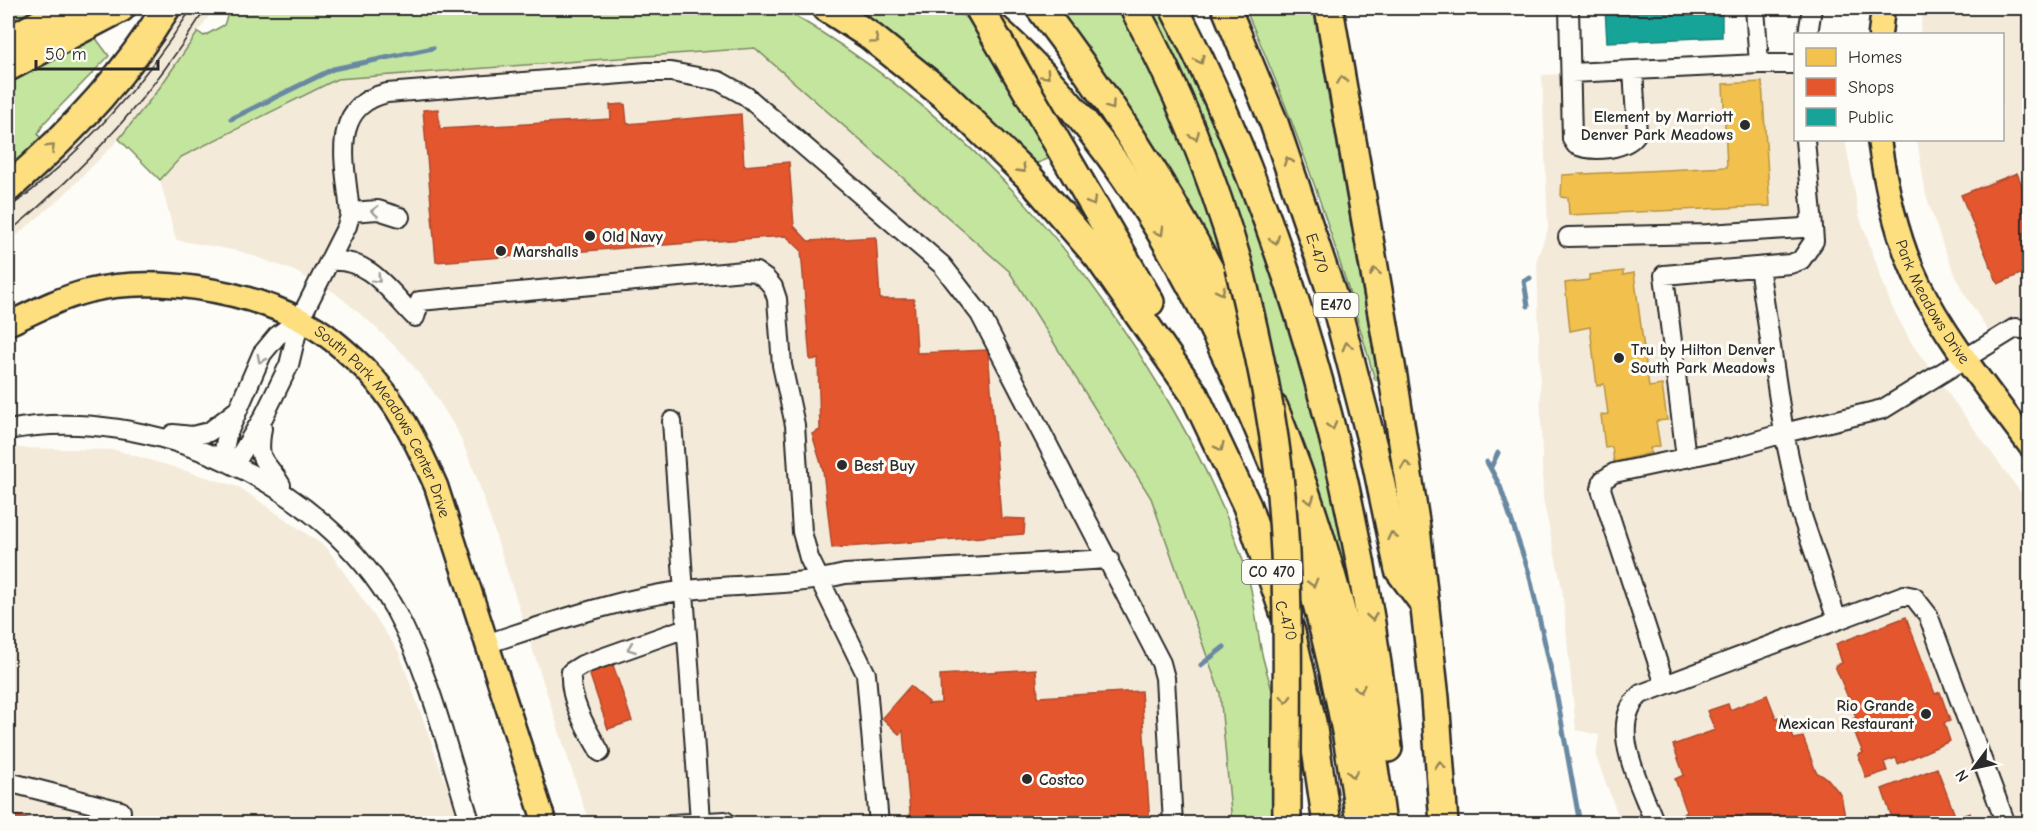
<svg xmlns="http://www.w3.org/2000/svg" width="2037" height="831" font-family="'Comic Neue',sans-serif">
<rect width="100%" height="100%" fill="#fdfcf7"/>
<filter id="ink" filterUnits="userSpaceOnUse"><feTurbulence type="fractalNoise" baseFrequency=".0167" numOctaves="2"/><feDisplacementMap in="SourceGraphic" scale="12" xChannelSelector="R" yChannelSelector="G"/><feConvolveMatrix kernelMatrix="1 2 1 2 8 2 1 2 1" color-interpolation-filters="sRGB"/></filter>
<g filter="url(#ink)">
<path fill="#f4ead9" d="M 180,8 L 214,8 L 175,67 L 119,139 L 63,196 L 8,243 L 8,200 L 164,33 Z
M 1923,8 L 2029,8 L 2029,310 L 1992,337 L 1962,290 L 1943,246 L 1926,195 L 1917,140 L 2002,140 L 2002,34 L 1920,34 Z
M 755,47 L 1009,271 L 1151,498 L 1220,693 L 1232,823 L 589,823 L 476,475 L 457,430 L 432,390 L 406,357 L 371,323 L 334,292 L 292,270 L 239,251 L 176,240 L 160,180 L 181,157 L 337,79 Z
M 1795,64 L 1796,140 L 1845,140 L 1859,215 L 1891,305 L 1912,344 L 2029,504 L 2029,823 L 1621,823 L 1596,757 L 1599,735 L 1576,730 L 1562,588 L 1543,499 L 1537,259 L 1548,229 L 1542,75 Z
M 15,448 L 116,450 L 239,487 L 327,548 L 399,652 L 460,823 L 8,823 L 8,450 Z"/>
<path fill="#c4e59e" stroke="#788864" stroke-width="1.5" d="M 8,8 L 40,8 L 8,26 Z
M 230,8 L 782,8 C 944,103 1065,227 1161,389 C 1195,446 1226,506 1246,570 C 1255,598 1256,626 1262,654 C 1266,672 1273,690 1276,708 C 1281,742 1276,788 1276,823 L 1232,823 L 1220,693 L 1151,498 L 1009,271 L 755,48 L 337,79 L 181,157 L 160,180 L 119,139 L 158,90 L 198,32 L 204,36 L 224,25 Z
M 849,8 L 953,8 L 986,34 L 1050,158 L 1035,164 L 951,83 Z
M 1050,8 L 1117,8 L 1125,23 L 1129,21 L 1184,137 L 1237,299 Z
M 1245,8 L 1313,8 L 1378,380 L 1375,380 C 1339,253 1299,129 1245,8 Z
M 1152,9 L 1164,17 L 1200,92 L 1271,267 L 1310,389 L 1354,585 L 1346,586 L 1147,11 Z
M 95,37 L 109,56 L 44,123 L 38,134 L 44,145 L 8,175 L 8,84 Z"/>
<path fill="#f2c14e" stroke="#b69444" stroke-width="1.5" d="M 1762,82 L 1770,206 L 1569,215 L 1568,198 L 1561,197 L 1562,175 L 1727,167 L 1723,84 Z
M 1623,271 L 1623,275 L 1634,273 L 1649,387 L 1662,385 L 1667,420 L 1656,421 L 1660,446 L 1650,448 L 1651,453 L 1614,462 L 1612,447 L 1605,448 L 1601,415 L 1608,414 L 1604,384 L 1597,386 L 1590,327 L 1570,331 L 1565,283 L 1589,280 L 1589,275 Z"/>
<path fill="#e4572e" stroke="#ac4a2d" stroke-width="1.5" d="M 625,104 L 627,124 L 741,114 L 744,166 L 789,162 L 794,226 L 808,241 L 876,237 L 880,299 L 914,299 L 917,353 L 988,350 L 1001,518 L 1025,519 L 1024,534 L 832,548 L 823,470 L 812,434 L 820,430 L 818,359 L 810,360 L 801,250 L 786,236 L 436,262 L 423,110 L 438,109 L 440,129 L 611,119 L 610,105 Z
M 2017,173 L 2030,206 L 2030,265 L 2026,267 L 2027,271 L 1998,284 L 1961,195 Z
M 1906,617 L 1935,694 L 1940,692 L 1950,721 L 1944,723 L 1950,741 L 1898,764 L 1896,758 L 1884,762 L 1887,771 L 1866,778 L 1858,755 L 1863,753 L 1850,721 L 1856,717 L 1835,666 L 1842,663 L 1836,644 Z
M 611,659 L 632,721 L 608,729 L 587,666 Z
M 1036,669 L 1038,697 L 1141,691 L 1150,824 L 911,824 L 903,731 L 899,734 L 882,718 L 910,686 L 929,702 L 927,704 L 941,703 L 940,675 Z
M 1767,695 L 1776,718 L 1785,715 L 1794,739 L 1803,737 L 1816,772 L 1828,779 L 1841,795 L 1845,817 L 1843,824 L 1678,824 L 1676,816 L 1687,812 L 1675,779 L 1684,775 L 1673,745 L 1715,730 L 1707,711 L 1728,704 L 1730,710 Z
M 1937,768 L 1956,818 L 1970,813 L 1973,822 L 1982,819 L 1983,824 L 1894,824 L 1882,789 Z
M 8,814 L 44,822 L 44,824 L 8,824 Z"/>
<path fill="#17a398" stroke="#1d7f77" stroke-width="1.5" d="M 1605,8 L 1722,8 L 1722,37 L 1607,42 Z"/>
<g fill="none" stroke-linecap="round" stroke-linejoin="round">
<path stroke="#6989a2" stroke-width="5" d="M 231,119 L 333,69 L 433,48
M 1528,306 L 1524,281 L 1530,278
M 1487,462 L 1500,486 L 1529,573 L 1556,692 L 1580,824
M 1491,467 L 1498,453
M 1201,665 L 1224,647"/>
<defs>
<path id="minor" d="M 1569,8 L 1572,139 L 1576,145 C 1593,152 1627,150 1637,133 L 1633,70
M 1755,8 L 1759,64 L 1796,64
M 1808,34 L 1812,8
M 1571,73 L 1759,64
M 350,212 L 378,210 L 400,217
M 1568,237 L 1708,234 L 1802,228 L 1808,224 L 1812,215 L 1805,140
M 329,261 C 369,257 389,291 415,317 L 420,301 L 744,271 L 756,272 L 766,279 L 773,287 L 777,299 L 782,365 L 795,425 L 802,532 L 809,558 L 866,674 L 879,824
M 672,421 L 700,821
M 262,428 C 256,465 265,458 281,485
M 8,430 C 150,403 324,483 395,610 C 431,676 448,753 471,824
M 173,434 L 192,436 L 209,432 L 236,411
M 1686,458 L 1664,275 L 1790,264 L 1801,260 L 1814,241 L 1812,215
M 227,462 L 239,457 L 263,418 L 289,365 L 300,319 L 347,226 L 350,215 C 347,168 326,107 387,93 L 647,72 L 671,72 L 719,81 L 746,96 L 942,265 L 980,314 L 1161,663 L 1165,678 L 1173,824
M 227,462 L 224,450 L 227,435 L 262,354 L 277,336 L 300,319
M 1837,620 L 1801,513 L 1784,433 L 1883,409 L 2015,328 L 2030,330
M 486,644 C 550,623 613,600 680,591 C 735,583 791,587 845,574 L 1109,559
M 1665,685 L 1601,489 L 1603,480 L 1614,473 L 1732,448 L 1784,433 L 1759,267
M 600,752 C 586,728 569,700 571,672 L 582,665 L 686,628
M 8,782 L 121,811 L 119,824
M 672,824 L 725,821 L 725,824
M 1655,824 C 1642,787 1605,725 1641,694 L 1904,595 L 1914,597 L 1928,615 L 2006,824"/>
<g id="major">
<path d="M 1880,34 L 1883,8"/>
<path id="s1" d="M 1879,140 C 1886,188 1897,240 1919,284 C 1948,342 1991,393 2030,446"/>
<path id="s2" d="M 8,324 C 33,312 60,298 88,291 C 153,275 241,289 301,320 C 324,331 344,349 363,367 C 397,400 417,443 436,486 L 545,824"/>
</g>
<g id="highway">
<path id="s3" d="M 827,8 L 869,35 L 945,96 L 1028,176 L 1099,258 L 1194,394 L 1247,506 L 1291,632 L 1312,722 L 1327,824"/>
<path d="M 1040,8 C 1124,118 1197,235 1255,361"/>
<path d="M 1134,8 C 1178,90 1213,177 1239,267"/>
<path d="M 1174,8 C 1294,239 1359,490 1388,748"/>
<path id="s4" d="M 1226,8 L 1274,123 L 1337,309 L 1373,447 L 1399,570 L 1425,605"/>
<path d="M 1329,8 L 1393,377 L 1416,528 L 1435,698 L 1444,824"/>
<path d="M 988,22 C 1122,138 1207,299 1272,461"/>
<path d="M 8,41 L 68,8"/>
<path d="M 8,67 L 121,8"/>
<path d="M 1062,151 L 1150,302"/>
<path d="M 8,188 C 68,136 125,76 166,8"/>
<path d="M 1274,408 C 1328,542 1364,680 1382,824"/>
<path d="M 1286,500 C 1321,606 1347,713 1360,824"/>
</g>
</defs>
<use href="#minor" stroke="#2b2b2b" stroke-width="22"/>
<use href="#major" stroke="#2b2b2b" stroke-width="27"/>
<use href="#highway" stroke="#2b2b2b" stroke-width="32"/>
<use href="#minor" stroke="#fdfcf7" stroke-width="18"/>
<use href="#major" stroke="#fddf80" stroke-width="22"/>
<use href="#highway" stroke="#fddf80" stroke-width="27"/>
<path stroke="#2b2b2b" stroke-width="1.5" d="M 8,209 C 82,154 142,85 192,8
M 8,233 C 86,169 153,94 206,8"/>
<defs>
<path id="highway-bridge" d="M 979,8 L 1062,151
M 1239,267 C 1257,342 1274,418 1281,495 C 1291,604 1286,715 1287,824"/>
</defs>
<use href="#highway-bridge" stroke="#2b2b2b" stroke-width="32" stroke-linecap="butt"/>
<use href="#highway-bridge" stroke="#fddf80" stroke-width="27"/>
</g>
<defs><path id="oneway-chevron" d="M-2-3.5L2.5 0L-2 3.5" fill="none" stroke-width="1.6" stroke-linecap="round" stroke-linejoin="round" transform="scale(1.5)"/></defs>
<g stroke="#948556">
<use href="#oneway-chevron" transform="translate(875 40) rotate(37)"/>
<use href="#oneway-chevron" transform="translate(1200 60) rotate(65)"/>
<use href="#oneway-chevron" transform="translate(1046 75) rotate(47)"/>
<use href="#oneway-chevron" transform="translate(1342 80) rotate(-99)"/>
<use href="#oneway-chevron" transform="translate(1111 106) rotate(55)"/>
<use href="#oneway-chevron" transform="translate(1195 136) rotate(68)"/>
<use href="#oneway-chevron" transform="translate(51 148) rotate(-44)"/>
<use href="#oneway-chevron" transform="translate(1288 161) rotate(-109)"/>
<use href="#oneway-chevron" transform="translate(1022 169) rotate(46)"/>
<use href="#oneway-chevron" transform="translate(1092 202) rotate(60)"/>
<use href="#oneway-chevron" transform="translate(1160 232) rotate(59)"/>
<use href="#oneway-chevron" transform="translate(1275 240) rotate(70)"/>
<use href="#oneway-chevron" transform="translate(1375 272) rotate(-100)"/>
<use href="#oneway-chevron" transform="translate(1221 291) rotate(63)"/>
<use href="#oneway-chevron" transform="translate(1347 346) rotate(-105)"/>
<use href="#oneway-chevron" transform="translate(1332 426) rotate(75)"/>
<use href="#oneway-chevron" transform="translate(1220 447) rotate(64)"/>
<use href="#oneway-chevron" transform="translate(1406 465) rotate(-98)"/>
<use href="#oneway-chevron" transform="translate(1310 500) rotate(71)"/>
<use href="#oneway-chevron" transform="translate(1392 536) rotate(-102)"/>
<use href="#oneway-chevron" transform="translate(1313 583) rotate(74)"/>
<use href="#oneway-chevron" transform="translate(1372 617) rotate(81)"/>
<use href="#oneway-chevron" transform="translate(1360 689) rotate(77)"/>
<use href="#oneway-chevron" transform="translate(1286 699) rotate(89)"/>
<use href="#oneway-chevron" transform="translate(1440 765) rotate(-94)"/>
<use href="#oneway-chevron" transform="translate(1353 774) rotate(81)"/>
</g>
<g stroke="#9e9e9b">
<use href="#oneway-chevron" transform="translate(375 211) rotate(-178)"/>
<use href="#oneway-chevron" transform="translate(377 279) rotate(45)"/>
<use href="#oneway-chevron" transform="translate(261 359) rotate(118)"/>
<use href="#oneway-chevron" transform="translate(631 648) rotate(160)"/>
</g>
</g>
<g fill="#2b2b2b" stroke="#fdfcf7" stroke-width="2">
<circle cx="1745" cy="125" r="6"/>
<circle cx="590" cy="236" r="6"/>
<circle cx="501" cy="251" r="6"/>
<circle cx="1619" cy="358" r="6"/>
<circle cx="842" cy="465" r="6"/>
<circle cx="1926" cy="714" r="6"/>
<circle cx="1027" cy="779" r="6"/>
</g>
<g text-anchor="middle" stroke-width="6" stroke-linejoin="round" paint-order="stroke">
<g fill="#fdfcf7" stroke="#6a6a68" stroke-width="1.5">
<rect x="1313.5" y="293" width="45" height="24" rx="4.5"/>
<rect x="1242" y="560" width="60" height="24" rx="4.5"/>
</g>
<g font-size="15" font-weight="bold" fill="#2b2b2b">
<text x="1336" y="310">E470</text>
<text x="1272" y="577">CO 470</text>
</g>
<g font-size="16" font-weight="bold" fill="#2b2b2b" stroke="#fdfcf7" text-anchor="start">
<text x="1733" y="122" text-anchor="end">Element by Marriott<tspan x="1733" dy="18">Denver Park Meadows</tspan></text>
<text x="602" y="242">Old Navy</text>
<text x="513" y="257">Marshalls</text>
<text x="1631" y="355">Tru by Hilton Denver<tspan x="1631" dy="18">South Park Meadows</tspan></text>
<text x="854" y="471">Best Buy</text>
<text x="1914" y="711" text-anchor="end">Rio Grande<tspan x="1914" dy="18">Mexican Restaurant</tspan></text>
<text x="1039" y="785">Costco</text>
</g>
<g font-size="16" fill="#2b2b2b" stroke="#fdfcf7">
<text dy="6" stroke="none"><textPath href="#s4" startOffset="262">E-470</textPath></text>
<text dy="6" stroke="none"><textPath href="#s1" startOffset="172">Park Meadows Drive</textPath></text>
<text dy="6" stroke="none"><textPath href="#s2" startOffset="440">South Park Meadows Center Drive</textPath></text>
<text dy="6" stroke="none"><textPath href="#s3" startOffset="782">C-470</textPath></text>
</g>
</g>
<rect width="2037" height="831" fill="none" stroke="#fdfcf7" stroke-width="30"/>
<rect x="15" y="15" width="2007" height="801" fill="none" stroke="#2b2b2b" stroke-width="2" filter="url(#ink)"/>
<rect x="1794" y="33" width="210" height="108" fill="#fdfcf7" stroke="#a9a8a5" stroke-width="1.5"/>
<rect x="1806" y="48" width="30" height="18" fill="#f2c14e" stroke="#a9a8a5" stroke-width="1.5"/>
<text x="1848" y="63" font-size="18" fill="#2b2b2b">Homes</text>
<rect x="1806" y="78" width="30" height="18" fill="#e4572e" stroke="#a9a8a5" stroke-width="1.5"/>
<text x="1848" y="93" font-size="18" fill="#2b2b2b">Shops</text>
<rect x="1806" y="108" width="30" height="18" fill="#17a398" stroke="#a9a8a5" stroke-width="1.5"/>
<text x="1848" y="123" font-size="18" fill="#2b2b2b">Public</text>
<g transform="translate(1974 768) rotate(237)" stroke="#fdfcf7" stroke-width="4.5" paint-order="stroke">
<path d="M0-4.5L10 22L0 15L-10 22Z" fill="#2b2b2b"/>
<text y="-9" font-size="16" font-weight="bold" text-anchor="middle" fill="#2b2b2b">N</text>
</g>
<path d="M36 60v9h122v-9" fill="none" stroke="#2b2b2b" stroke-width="3"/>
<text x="45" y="60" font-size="18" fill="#2b2b2b" stroke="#fdfcf7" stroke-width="4.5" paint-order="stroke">50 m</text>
</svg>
